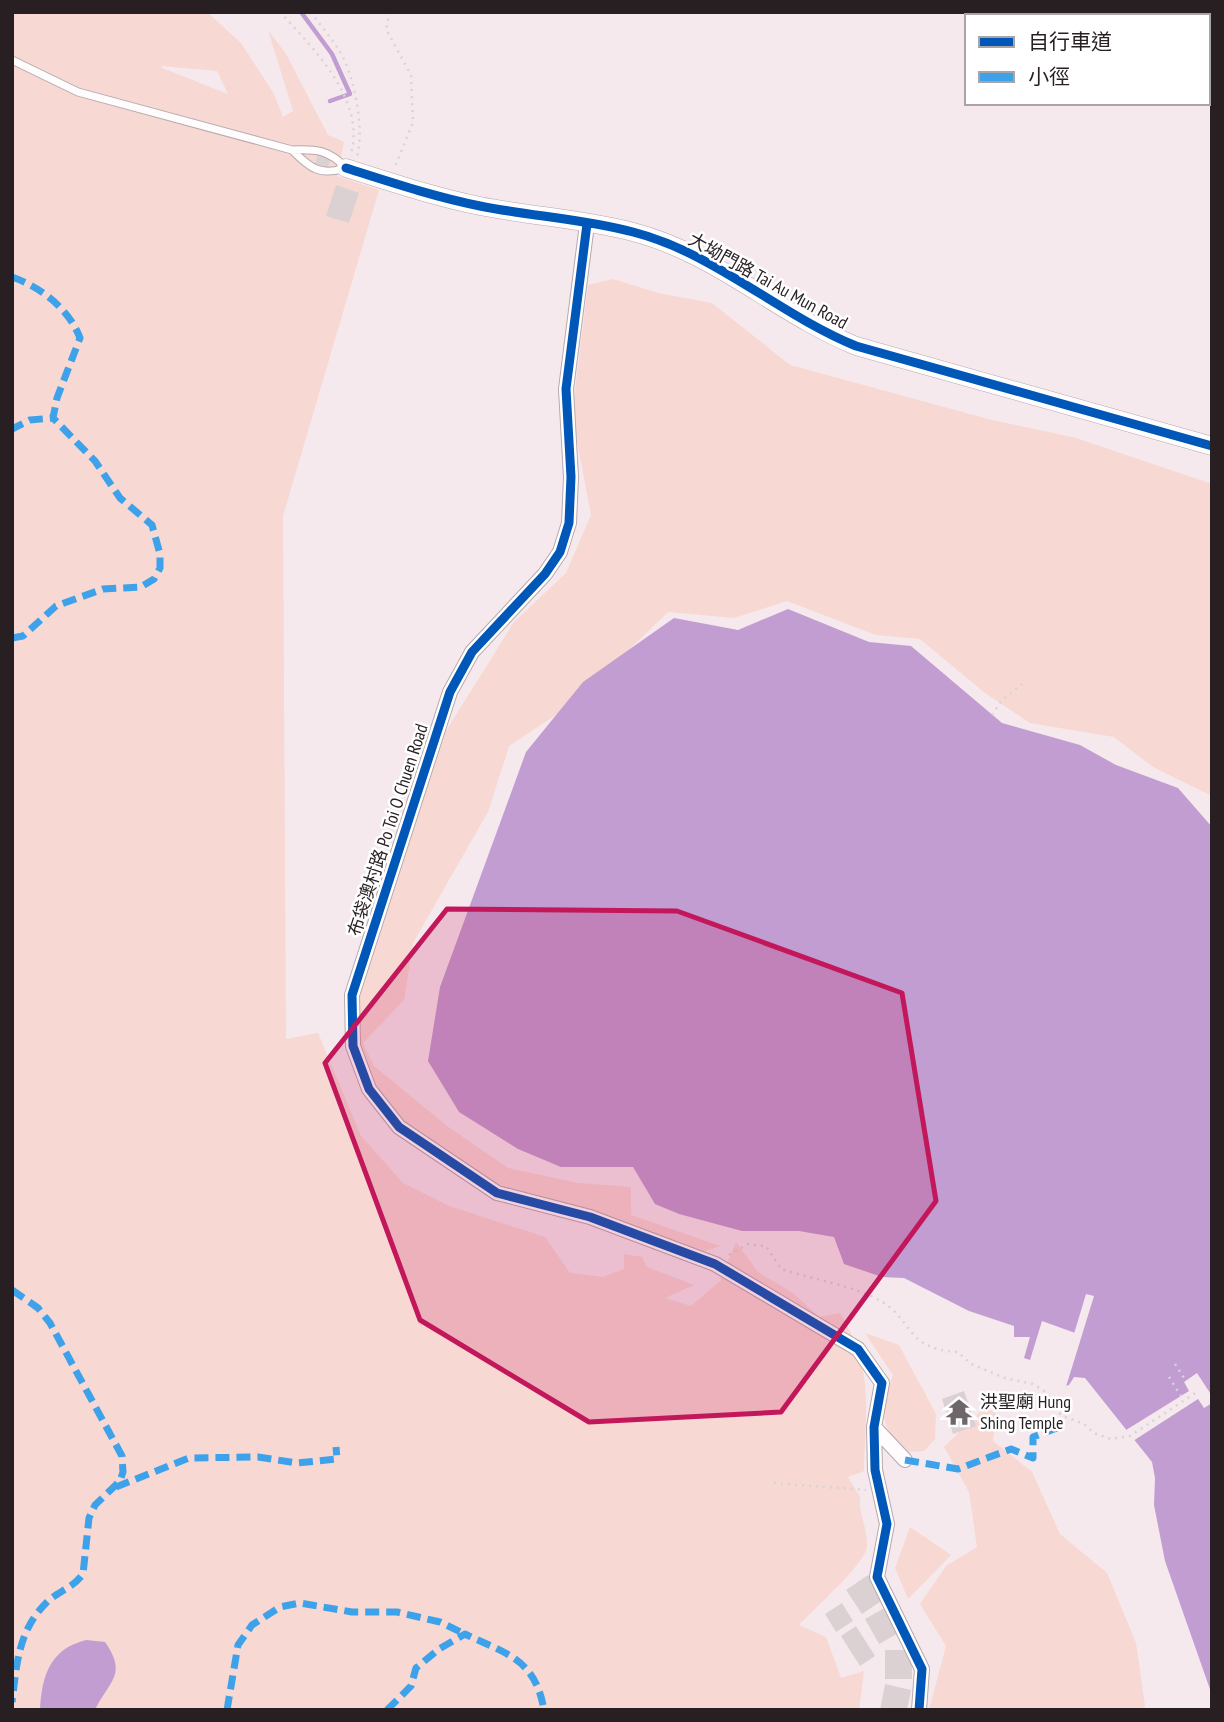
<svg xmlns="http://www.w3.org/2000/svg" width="1224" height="1722" font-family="'PT Sans Narrow','Noto Sans TC',sans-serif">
<rect width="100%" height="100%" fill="#f5e9ed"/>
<path fill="#f7d8d2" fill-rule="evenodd" d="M 12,12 L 207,12 L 241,43 L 274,94 L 283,117 L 293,111 L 268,30 L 286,54 L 328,135 L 344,142 L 337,176 L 379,190 L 283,516 L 286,1039 L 318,1033 L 361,1136 L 403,1183 L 449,1206 L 545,1237 L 570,1273 L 603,1277 L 624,1269 L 624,1254 L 642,1257 L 647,1267 L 694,1285 L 665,1298 L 691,1306 L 720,1281 L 736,1242 L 758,1272 L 793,1293 L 819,1317 L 840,1313 C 875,1370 865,1408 864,1471 L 848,1477 L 860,1497 C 858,1513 868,1529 867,1546 C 867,1562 813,1610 799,1625 L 826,1637 L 841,1678 L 864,1671 L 859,1710 L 12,1710 ZM 161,66 L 217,71 L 228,94 L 162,68 Z
M 613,279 L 658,293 L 712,303 L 790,365 L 988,419 L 1076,438 L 1212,484 L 1212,796 L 1153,767 L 1114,737 L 1030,723 L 985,693 L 920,639 L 876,635 L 787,601 L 734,618 L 668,612 L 574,703 L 509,746 L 488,812 L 413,943 L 404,1000 L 363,1043 L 374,1066 L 447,1126 L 508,1168 L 578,1183 L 631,1187 L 631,1215 L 720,1246 L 703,1252 L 538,1205 L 404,1135 L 358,1068 L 348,1029 L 441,739 L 514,622 L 566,573 L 591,515 L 572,414 L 588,285 Z
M 865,1333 L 899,1345 L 936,1414 L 935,1439 L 924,1451 L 906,1452 C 877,1424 881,1410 893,1375 Z
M 985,1407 L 996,1414 L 993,1441 L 1032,1472 L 1060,1534 L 1107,1573 L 1136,1643 L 1145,1706 L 1140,1710 L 929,1710 L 946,1646 L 920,1604 L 946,1566 L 977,1547 L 969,1492 L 944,1447 Z
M 910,1527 L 951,1555 L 908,1599 L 895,1568 Z"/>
<path fill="#c19dd2" d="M 788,609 L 869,642 L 911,646 L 1002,723 L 1080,745 L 1116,765 L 1178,788 L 1212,827 L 1212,1695 L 1165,1561 L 1154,1505 L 1155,1478 L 1152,1462 L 1085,1378 L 1074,1377 L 1069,1385 L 1062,1387 L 1078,1334 L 1042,1321 L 1030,1360 L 1024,1358 L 1030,1337 L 1014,1337 L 1014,1326 L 969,1311 L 904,1278 L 882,1277 L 844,1264 L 834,1237 L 799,1231 L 742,1231 L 679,1214 L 655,1204 L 633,1167 L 561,1167 L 518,1149 L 459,1112 L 428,1061 L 440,987 L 526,752 L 583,682 L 674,618 L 738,630 Z
M 86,1640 L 105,1642 C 128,1675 109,1681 95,1710 L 40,1710 C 42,1675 50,1649 86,1640 Z"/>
<path fill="#f5e9ed" d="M 1086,1294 L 1094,1296 L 1065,1390 L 1062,1391 L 1058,1387 Z
M 1197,1373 L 1212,1396 L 1212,1403 L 1204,1408 L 1198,1399 L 1133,1441 L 1126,1430 L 1189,1391 L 1184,1382 Z"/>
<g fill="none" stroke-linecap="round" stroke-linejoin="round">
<path stroke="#c19dd2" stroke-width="4.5" d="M 301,12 L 332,54 L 350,94 L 330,101"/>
</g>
<path fill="#dbd1d3" d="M 318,154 L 331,158 L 327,170 L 314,167 Z
M 336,185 L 359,193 L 349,223 L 326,216 Z
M 964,1391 L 976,1426 L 953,1434 L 942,1399 Z
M 868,1575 L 884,1599 L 862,1614 L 846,1590 Z
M 842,1603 L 853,1621 L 836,1632 L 825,1614 Z
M 888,1606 L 902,1631 L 879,1644 L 865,1619 Z
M 856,1626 L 875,1656 L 860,1666 L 841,1636 Z
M 885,1650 L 912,1650 L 912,1679 L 885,1679 Z
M 885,1684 L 911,1690 L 907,1710 L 880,1710 Z"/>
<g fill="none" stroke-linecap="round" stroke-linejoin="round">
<defs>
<path id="service" d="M 12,60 L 78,92 L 292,150 C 317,149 329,150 346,168 C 320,176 311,169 292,150"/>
<path id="minor" d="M 587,224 L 566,389 L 571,477 L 569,523 L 560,552 L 545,574 L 472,652 L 450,692 L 352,995 L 353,1046 L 369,1089 L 399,1127 L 497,1193 L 590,1217 L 715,1264 L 858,1349 L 882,1383 L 874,1427 L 875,1470 L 887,1524 L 877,1577 L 922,1669 L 919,1710
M 874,1427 L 905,1460"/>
<path id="tertiary" d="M 346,168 C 390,182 435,197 480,206 C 530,216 584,219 633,232 C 715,253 778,314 856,346 L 1212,446"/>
</defs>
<use href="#service" stroke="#b4aaad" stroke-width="9"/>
<use href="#minor" stroke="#b4aaad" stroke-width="16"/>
<use href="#tertiary" stroke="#b4aaad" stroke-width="19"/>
<path stroke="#d8d4d5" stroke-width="2.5" stroke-dasharray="2 5" stroke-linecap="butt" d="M 280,12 C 313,48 366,100 351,153
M 311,12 C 319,24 329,35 337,47 C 354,72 365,128 357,157
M 390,12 L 386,29 L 411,75 L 413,122 L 395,167
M 992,715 L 1002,700 L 1026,681
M 729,1255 L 748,1244 L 766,1246 L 781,1269 C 812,1279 846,1284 875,1298 C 915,1317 902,1349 958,1352 L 971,1364 L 1005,1378 L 1033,1384 L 1046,1392 L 1061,1415 L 1084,1424 L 1094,1433 L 1111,1439 L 1130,1436 L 1197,1392
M 1175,1364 L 1186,1381
M 1169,1377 L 1181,1396
M 774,1483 L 866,1490"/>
<use href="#service" stroke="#fefcfc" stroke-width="7"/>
<use href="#minor" stroke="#fefcfc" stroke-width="14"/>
<use href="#tertiary" stroke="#fefcfc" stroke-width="18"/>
<path stroke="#3ea2ea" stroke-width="7" stroke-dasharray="14 7" stroke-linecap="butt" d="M 12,277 C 41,287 69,309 80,338 L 57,398 L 53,418 L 30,420 L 12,429
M 12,638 L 23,636 L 56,606 L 103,589 L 141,587 L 154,579 L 160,568 L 160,554 L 152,525 L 120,498 L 95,461 L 53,418
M 12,1290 L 38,1308 L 50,1323 L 122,1456 L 123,1472 L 120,1481 L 95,1505 L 89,1518 L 83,1574 C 74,1587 59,1591 48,1601 C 18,1630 17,1663 12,1702
M 905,1460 L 958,1469 L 1011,1449 L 1033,1458 L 1033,1437 L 1059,1427
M 116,1487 L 189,1458 L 258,1457 L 297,1463 L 337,1459 L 336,1447
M 227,1710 L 238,1645 L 252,1625 L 280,1607 L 300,1603 L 352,1612 L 397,1612 L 440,1622 L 465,1634
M 387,1710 L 411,1686 L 416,1668 L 439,1649 L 465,1634 C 506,1654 535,1658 544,1710"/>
<defs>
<path id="cycleway" d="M 346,168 C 390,182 435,197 480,206 C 530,216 584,219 633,232 C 715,253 778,314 856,346 L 1212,446
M 587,224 L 566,389 L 571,477 L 569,523 L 560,552 L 545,574 L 472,652 L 450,692 L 352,995 L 353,1046 L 369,1089 L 399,1127 L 497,1193 L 590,1217 L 715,1264 L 858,1349 L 882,1383 L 874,1427 L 875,1470 L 887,1524 L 877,1577 L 922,1669 L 919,1710"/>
</defs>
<use href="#cycleway" stroke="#fff" stroke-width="13"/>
<use href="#cycleway" stroke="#0057b8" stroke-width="9"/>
</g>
<path fill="#c2185b" fill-opacity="0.2" stroke="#c2185b" stroke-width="5" stroke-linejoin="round" d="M 447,909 L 677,911 L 902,993 L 936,1201 L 781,1412 L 589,1422 L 420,1320 L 325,1063 Z"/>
<defs>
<symbol id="temple-bare" viewBox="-9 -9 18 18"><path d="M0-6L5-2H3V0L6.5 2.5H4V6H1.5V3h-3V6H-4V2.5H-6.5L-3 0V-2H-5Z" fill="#6f6669" stroke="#fff" stroke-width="2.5" paint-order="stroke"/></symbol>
</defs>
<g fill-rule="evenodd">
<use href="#temple-bare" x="940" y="1393" width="38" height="38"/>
</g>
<g text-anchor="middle" stroke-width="5" stroke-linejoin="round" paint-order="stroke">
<g font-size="18" fill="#271f22" stroke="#fff">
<text transform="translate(768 281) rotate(29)" y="6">大坳門路 Tai Au Mun Road</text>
<text transform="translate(388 830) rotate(-72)" y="6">布袋澳村路 Po Toi O Chuen Road</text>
</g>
<g font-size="18" fill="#271f22" stroke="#fff" text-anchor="start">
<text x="980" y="1408">洪聖廟 Hung<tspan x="980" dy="21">Shing Temple</tspan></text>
</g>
</g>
<rect width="1224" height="1722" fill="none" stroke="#271f22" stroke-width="28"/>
<rect x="965" y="14" width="245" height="91" fill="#ffffff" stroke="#a9a5a7" stroke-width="2"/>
<rect x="979" y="37" width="35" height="10" fill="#0057b8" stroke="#a9a5a7" stroke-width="2"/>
<text x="1028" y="49" font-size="21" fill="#271f22">自行車道</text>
<rect x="979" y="72" width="35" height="10" fill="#3ea2ea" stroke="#a9a5a7" stroke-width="2"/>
<text x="1028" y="84" font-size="21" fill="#271f22">小徑</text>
</svg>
